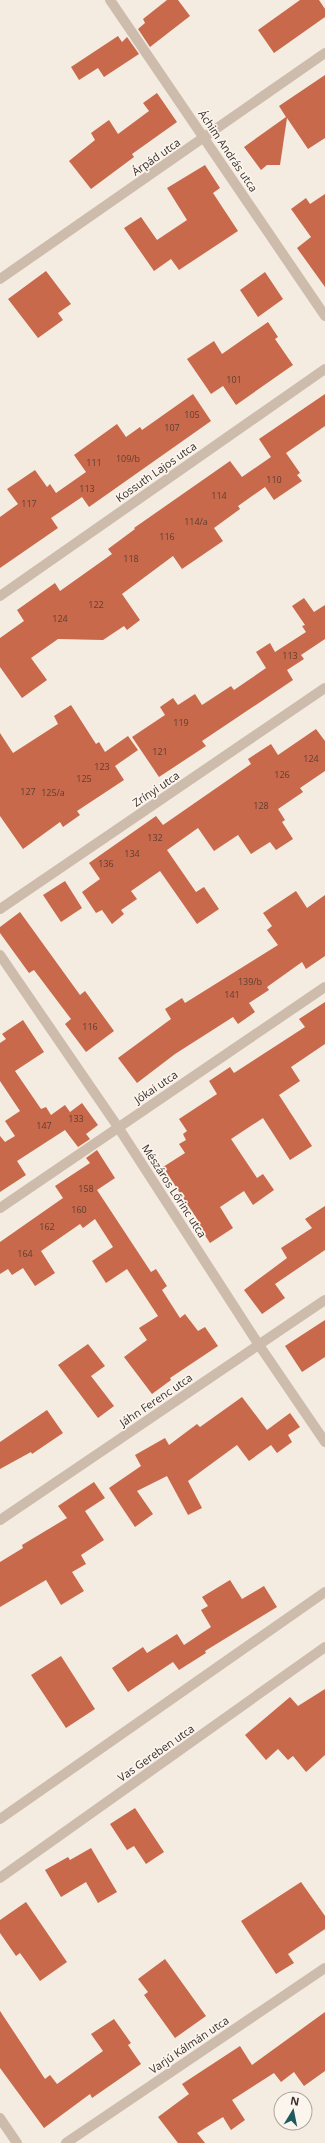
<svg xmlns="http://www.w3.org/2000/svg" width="325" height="2143" font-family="'Open Sans',sans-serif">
<rect width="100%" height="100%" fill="#f4ebe1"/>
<path fill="#c8694b" d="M 167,0 L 178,0 L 190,16 L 150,47 L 138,29 L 145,23 L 143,19 Z
M 300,0 L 319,0 L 325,9 L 325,17 L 274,53 L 258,30 Z
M 118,36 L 122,42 L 127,37 L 139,54 L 104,77 L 98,68 L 79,80 L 71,67 Z
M 325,75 L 325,138 L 308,149 L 287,118 L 280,165 L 267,165 L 261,170 L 244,147 L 286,117 L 279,106 Z
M 157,93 L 177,122 L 132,154 L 134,157 L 91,189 L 69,161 L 95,140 L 91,133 L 109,120 L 118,134 L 149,111 L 143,103 Z
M 205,165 L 220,188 L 213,193 L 238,231 L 179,270 L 171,259 L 154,271 L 124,228 L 141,217 L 157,240 L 187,220 L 167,188 Z
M 325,194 L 325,287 L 297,248 L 311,237 L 291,209 L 306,198 L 310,204 Z
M 46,271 L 71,304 L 58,313 L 63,320 L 38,338 L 8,299 Z
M 265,272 L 283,299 L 258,317 L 240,290 Z
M 268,322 L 278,337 L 275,339 L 293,365 L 236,405 L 223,386 L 211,394 L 187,359 L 214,341 L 222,354 Z
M 193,394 L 211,421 L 89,507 L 82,497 L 51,518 L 58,528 L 0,568 L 0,517 L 18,504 L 7,489 L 35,470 L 47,487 L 50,484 L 56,493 L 86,472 L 74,455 L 117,424 L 126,437 L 140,427 L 142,430 Z
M 325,394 L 325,426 L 286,453 L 300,473 L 297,475 L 302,481 L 274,500 L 265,487 L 238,506 L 240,509 L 214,528 L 223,541 L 182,569 L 173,556 L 122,594 L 140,620 L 127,630 L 124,626 L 103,640 L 58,639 L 31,658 L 47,680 L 22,698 L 0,667 L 0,638 L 24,621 L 17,610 L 55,583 L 60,591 L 112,554 L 108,549 L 135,529 L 134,528 L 230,461 L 242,477 L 271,457 L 259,439 Z
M 304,598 L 314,612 L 325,605 L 325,639 L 301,655 L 304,659 L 287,670 L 293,680 L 202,741 L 206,746 L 159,777 L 132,737 L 165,715 L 160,707 L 173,698 L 178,705 L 195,694 L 202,705 L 231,686 L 234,690 L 266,668 L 256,652 L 270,643 L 275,652 L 306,632 L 302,626 L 305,625 L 292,606 Z
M 71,705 L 96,744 L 99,742 L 105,752 L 128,736 L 138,750 L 115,766 L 124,780 L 77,811 L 80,815 L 63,827 L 60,822 L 23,849 L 0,816 L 0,733 L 13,753 L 58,724 L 54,716 Z
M 316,729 L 325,741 L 325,771 L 300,788 L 303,792 L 278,809 L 285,820 L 282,822 L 293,839 L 276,850 L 270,842 L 251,854 L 238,835 L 214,851 L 198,828 L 167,850 L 196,892 L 204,887 L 219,909 L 197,924 L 160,871 L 131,891 L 137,899 L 121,910 L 124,914 L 112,924 L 102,910 L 96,913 L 82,892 L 100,879 L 89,863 L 156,816 L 163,825 L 251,764 L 248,759 L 271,744 L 278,755 Z
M 65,881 L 82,908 L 61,922 L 43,895 Z
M 296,891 L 307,908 L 325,895 L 325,956 L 306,969 L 302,962 L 267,987 L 269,990 L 249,1003 L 255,1012 L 238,1024 L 233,1017 L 175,1054 L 137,1083 L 118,1058 L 171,1019 L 165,1009 L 182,998 L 185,1003 L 278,945 L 267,930 L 272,926 L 263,913 Z
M 20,912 L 80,995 L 85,991 L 114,1031 L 86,1052 L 65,1024 L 71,1019 L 34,970 L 29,973 L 0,933 L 0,927 Z
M 325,1002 L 325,1044 L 291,1067 L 300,1081 L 279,1095 L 312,1146 L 290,1160 L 263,1118 L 231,1139 L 257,1178 L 263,1174 L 274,1190 L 253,1205 L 244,1191 L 220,1207 L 233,1228 L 210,1243 L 197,1223 L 199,1222 L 163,1167 L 185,1153 L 179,1144 L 186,1140 L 183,1134 L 187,1131 L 179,1119 L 217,1094 L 209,1081 L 230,1067 L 234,1073 L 305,1027 L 299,1019 Z
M 23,1020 L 44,1052 L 15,1071 L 41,1109 L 46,1107 L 51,1115 L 65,1105 L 70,1112 L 82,1103 L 98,1125 L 86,1134 L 90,1139 L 78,1147 L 65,1130 L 17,1161 L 26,1175 L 0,1192 L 0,1136 L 5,1142 L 15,1136 L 5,1121 L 20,1111 L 0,1081 L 0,1043 L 6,1039 L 2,1034 Z
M 97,1150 L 115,1178 L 97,1190 L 151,1272 L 156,1269 L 167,1286 L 162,1290 L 180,1318 L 185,1314 L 198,1331 L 205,1327 L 218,1346 L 170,1378 L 171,1380 L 152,1394 L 124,1357 L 147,1340 L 139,1328 L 158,1316 L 127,1269 L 106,1283 L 92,1261 L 113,1247 L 95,1219 L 83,1228 L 80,1224 L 41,1251 L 55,1273 L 35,1286 L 23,1268 L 12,1275 L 8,1269 L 0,1274 L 0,1242 L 63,1198 L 55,1186 L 90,1163 L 86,1158 Z
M 325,1206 L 325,1250 L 275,1284 L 285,1298 L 262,1314 L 244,1290 L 287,1258 L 281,1248 L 312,1228 L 305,1219 Z
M 325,1320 L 325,1357 L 302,1372 L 285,1346 Z
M 88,1344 L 105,1366 L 91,1376 L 114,1406 L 98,1418 L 58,1365 Z
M 242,1397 L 267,1430 L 290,1413 L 300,1427 L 288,1435 L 292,1442 L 277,1453 L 271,1445 L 249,1461 L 237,1445 L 188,1481 L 202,1508 L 188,1515 L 167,1476 L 137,1491 L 153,1514 L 135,1527 L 109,1488 L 141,1466 L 135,1455 L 165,1438 L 169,1445 L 197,1424 L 200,1427 Z
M 47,1410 L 63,1433 L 32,1454 L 31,1452 L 0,1469 L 0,1442 Z
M 94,1482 L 105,1498 L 85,1511 L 104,1540 L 81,1555 L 86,1564 L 72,1572 L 84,1591 L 61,1605 L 46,1580 L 0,1607 L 0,1562 L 23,1548 L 22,1545 L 67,1518 L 58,1506 Z
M 230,1580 L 242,1599 L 264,1586 L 277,1607 L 205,1651 L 206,1653 L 179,1670 L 173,1662 L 128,1692 L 112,1668 L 143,1647 L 147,1653 L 177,1634 L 184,1645 L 211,1627 L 201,1610 L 208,1606 L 202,1597 Z
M 61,1656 L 95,1709 L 66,1728 L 31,1675 Z
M 325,1689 L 325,1755 L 306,1772 L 293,1756 L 288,1760 L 278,1749 L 266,1760 L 245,1735 L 290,1697 L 298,1706 Z
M 135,1808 L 164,1852 L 146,1864 L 134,1846 L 127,1850 L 110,1824 Z
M 91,1848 L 117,1892 L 98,1903 L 86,1882 L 61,1897 L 45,1870 L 68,1857 L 70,1860 Z
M 301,1882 L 325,1916 L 325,1929 L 288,1954 L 294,1963 L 276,1974 L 241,1921 Z
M 26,1902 L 67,1962 L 40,1981 L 20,1953 L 16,1956 L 0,1933 L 0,1920 Z
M 165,1959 L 206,2016 L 175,2038 L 144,1995 L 148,1992 L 138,1979 Z
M 0,2011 L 45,2079 L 50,2075 L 57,2084 L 103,2051 L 91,2034 L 114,2019 L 131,2043 L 128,2045 L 141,2064 L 92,2098 L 90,2094 L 44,2128 L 0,2068 Z
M 325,2012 L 325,2071 L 304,2086 L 294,2072 L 281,2082 L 274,2073 L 232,2100 L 245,2120 L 231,2130 L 223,2117 L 197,2133 L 205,2143 L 178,2143 L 158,2117 L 189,2094 L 182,2084 L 240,2046 L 252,2065 Z"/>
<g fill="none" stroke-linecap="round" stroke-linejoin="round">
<path stroke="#cdbbac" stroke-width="10" d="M 110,0 L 325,316
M 0,279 L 325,53
M 0,596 L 325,369
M 0,909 L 325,688
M 0,955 L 118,1127 L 259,1345 L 325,1442
M 0,1208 L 325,987
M 0,1520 L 325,1300
M 0,1819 L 325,1592
M 0,1878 L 325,1647
M 0,2118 L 17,2143
M 66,2143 L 325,1968"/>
</g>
<g text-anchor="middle" stroke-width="3.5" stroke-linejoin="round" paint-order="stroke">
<g font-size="9" fill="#5e3e33">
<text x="234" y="383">101</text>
<text x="192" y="418">105</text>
<text x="172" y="431">107</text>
<text x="128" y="462">109/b</text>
<text x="94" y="466">111</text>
<text x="274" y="483">110</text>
<text x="87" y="492">113</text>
<text x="219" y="499">114</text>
<text x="29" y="507">117</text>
<text x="196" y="525">114/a</text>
<text x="167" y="540">116</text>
<text x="131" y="562">118</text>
<text x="96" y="608">122</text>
<text x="60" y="622">124</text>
<text x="290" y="659">113</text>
<text x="181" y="726">119</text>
<text x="160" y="755">121</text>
<text x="311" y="762">124</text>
<text x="102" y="770">123</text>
<text x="282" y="778">126</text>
<text x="84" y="782">125</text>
<text x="28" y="795">127</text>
<text x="53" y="796">125/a</text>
<text x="261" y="809">128</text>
<text x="155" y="841">132</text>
<text x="132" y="857">134</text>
<text x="106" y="867">136</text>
<text x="250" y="985">139/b</text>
<text x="232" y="998">141</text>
<text x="90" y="1030">116</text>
<text x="76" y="1122">133</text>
<text x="44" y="1129">147</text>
<text x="86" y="1192">158</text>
<text x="79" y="1213">160</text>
<text x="47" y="1230">162</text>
<text x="25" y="1257">164</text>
</g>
<g font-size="11" fill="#3b302b" stroke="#fbf5ee">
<text transform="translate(228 151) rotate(56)" y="4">Áchim András utca</text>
<text transform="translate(156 157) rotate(-35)" y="4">Árpád utca</text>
<text transform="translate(156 472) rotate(-35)" y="4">Kossuth Lajos utca</text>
<text transform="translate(156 789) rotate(-34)" y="4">Zrínyi utca</text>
<text transform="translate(156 1087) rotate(-34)" y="4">Jókai utca</text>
<text transform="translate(174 1191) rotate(57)" y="4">Mészáros Lőrinc utca</text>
<text transform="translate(156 1400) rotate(-34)" y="4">Jáhn Ferenc utca</text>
<text transform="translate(156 1753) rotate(-35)" y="4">Vas Gereben utca</text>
<text transform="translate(189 2045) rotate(-34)" y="4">Varjú Kálmán utca</text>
</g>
</g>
<g transform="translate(293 2111) rotate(10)"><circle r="19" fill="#fbf5ee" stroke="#aea6a0"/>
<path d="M0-3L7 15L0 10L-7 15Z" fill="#1f5a5e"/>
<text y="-6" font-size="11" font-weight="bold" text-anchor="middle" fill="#3b302b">N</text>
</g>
</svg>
